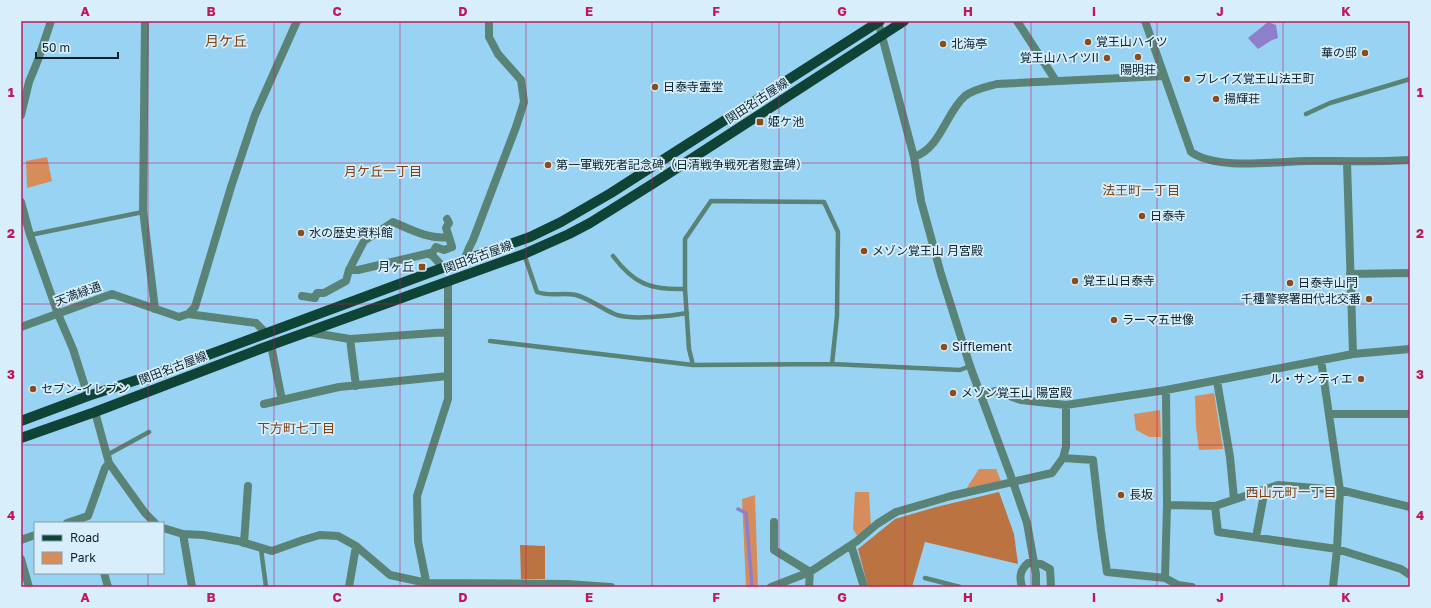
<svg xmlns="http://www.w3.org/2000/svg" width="1431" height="608" font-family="'Golos Text','Noto Sans JP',sans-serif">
<rect width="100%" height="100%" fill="#99d3f3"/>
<path fill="#d68c5b" d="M 47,157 L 52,181 L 27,188 L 26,161 Z
M 1214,393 L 1223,449 L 1199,450 L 1196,427 L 1195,396 Z
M 1160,410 L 1161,437 L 1149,437 L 1136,430 L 1134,414 Z
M 979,469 L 996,469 L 1001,481 L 966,489 Z
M 855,492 L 869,492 L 871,527 L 858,537 L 853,529 Z
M 755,495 L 758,587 L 746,587 L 742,499 Z"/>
<path fill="#bc7342" d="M 999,492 L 1014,534 L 1018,564 L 925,542 L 912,587 L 868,587 L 858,549 L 895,519 L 936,507 Z
M 520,545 L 545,546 L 545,579 L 521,579 Z"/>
<path fill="#8f7eca" d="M 1268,22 L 1276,25 L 1278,38 L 1272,40 L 1258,49 L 1248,38 Z"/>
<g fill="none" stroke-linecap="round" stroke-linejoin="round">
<path stroke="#8f7eca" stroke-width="3.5" d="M 738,509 L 746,513 L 752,587"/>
<path stroke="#598376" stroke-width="4.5" d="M 1306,114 L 1330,103 L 1410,79
M 30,235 L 143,212
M 524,254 L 537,292 C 550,297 562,292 576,295 C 591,299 603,310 617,315 C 633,320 671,316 687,313
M 613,256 C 634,284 650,290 685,289
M 490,341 L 693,365
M 832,364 L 837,316 L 838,232 L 824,202 L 711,201 L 685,239 L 685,289 L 689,349 L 693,365 L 832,364 L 960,370 L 970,366
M 107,455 L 149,432
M 261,549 L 266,587
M 925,578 L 960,587"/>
<path stroke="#598376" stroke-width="8" d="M 145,21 L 143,210 L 155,309
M 1017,21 L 1056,81
M 1145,21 L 1191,152 C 1219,171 1276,161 1309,161 C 1342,161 1376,162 1410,160
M 21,115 L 29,82 L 38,60 L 51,21
M 914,157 C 941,148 946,112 965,96 C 974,89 987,87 997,84 L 1164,76
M 1347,162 L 1353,354
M 21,202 L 30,235 L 58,314 L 73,349 L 88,396
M 447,219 L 449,223 L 446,228 L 449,237
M 464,261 L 469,248 L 473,240 L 516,127 L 524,102 L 521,80 L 498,54 L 489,37 L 489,21
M 349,270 L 358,270 L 430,253 L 443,267
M 302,296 L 315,298 L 317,293 L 324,293 L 346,281 L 349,270 L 364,241 L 393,222 C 410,229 429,240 449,237 L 452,247 L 444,250 L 436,247 L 431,255
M 188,314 L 256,323 L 266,333
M 21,327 L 112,294 L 179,317 L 188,314 L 195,307 L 231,187 L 255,115 L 297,21
M 307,332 L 350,339 L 448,332
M 350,339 L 356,386
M 271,345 L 282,400
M 1321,360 L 1340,490 L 1337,549 L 1333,587
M 1217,381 L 1230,457 L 1234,499
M 980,395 L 995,391 L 1021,400 L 1066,405 L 1166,390 L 1353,354 L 1410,349
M 264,404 L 339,387 L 448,376
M 95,412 L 109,463 L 145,513 L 155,523
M 1329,414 L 1410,414
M 1063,458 L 1093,460 L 1101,530 L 1107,572 L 1165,578 L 1178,585 L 1192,587
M 1167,505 L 1215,506 L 1278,485 L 1340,490 L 1410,507
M 1215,506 L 1218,532 L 1337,549 L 1401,569 L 1410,575
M 774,522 L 774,550 L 810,572 L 809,587
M 67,523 L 88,516 L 105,468 L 109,463
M 163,528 L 183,534 L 203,535 L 238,541 L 272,551 L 303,540 L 320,535 L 338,536 L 356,546 L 390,575 L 427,583 L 567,584 L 611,587
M 183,534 L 192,587
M 1256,537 L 1265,489
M 21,540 L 35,535
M 244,543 L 248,486
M 851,545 L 864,587
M 104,573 L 108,587
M 1165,578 L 1167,505 L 1166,390
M 427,586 L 418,541 L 417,496 L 448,399 L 448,281
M 349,587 L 356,546
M 771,587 L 810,572 L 857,541 L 877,524 L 896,512 L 951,496 L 1052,473 L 1063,458 L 1066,447 L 1066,405
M 1022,587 C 1019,577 1020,570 1028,563 L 1041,564 L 1050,569 L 1051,587"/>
<path stroke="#598376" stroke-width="8" d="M 878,21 L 914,157 L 921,201 L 941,274 L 970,366 L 1013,482 L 1027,523
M 1350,274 L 1410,273
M 21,559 L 29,587"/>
<path stroke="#0f4336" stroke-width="10" d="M 21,421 L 88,396 L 173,368 L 445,267 L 530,237 L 561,222 L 611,193 L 880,21
M 21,438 L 95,412 L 260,349 L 524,254 L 569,234 L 590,223 L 654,183 L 904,21"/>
<path stroke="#598376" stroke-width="8" d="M 1027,523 L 1036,574 L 1036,587"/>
</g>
<path fill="none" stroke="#c2185b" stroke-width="1" stroke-opacity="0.55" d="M 148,21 L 148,523M 274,21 L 274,587M 400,21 L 400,587M 526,21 L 526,587M 652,21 L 652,587M 779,21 L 779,587M 905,21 L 905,587M 1031,21 L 1031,587M 1157,21 L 1157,587M 1283,21 L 1283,587M 21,163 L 1410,163M 21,304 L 1410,304M 21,445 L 1410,445M 148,573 L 148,587"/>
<g fill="#8d4b19" stroke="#d8eefb" stroke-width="1.5">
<circle cx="1088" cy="42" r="4"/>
<circle cx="943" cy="44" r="4"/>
<circle cx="1365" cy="53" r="4"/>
<circle cx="1138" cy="57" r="4"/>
<circle cx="1107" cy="58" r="4"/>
<circle cx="1187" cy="79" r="4"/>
<circle cx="655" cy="87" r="4"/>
<circle cx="1216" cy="99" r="4"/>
<rect x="756" y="118" width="8" height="8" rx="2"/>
<circle cx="548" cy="165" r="4"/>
<circle cx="1142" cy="216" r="4"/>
<circle cx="301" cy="233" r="4"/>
<circle cx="864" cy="251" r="4"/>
<rect x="418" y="263" width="8" height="8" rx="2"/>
<circle cx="1075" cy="281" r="4"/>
<circle cx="1290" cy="283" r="4"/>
<circle cx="1369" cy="299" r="4"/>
<circle cx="1114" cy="320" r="4"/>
<circle cx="944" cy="347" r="4"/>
<circle cx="1361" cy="379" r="4"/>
<circle cx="33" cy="389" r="4"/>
<circle cx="953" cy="393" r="4"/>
<circle cx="1121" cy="495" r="4"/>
</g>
<g text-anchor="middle" stroke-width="3.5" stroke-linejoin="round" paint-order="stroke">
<g font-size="12" fill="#0a222e" stroke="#d8eefb" text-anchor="start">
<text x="1096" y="46">覚王山ハイツ</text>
<text x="951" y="48">北海亭</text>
<text x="1357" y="57" text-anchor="end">華の邸</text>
<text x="1099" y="62" text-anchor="end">覚王山ハイツII</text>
<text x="1138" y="74" text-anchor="middle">陽明荘</text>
<text x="1195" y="83">ブレイズ覚王山法王町</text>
<text x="663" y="91">日泰寺霊堂</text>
<text x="1224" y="103">揚輝荘</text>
<text x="768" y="126">姫ケ池</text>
<text x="556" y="169">第一軍戦死者記念碑（日清戦争戦死者慰霊碑）</text>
<text x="1150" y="220">日泰寺</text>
<text x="309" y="237">水の歴史資料館</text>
<text x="872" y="255">メゾン覚王山 月宮殿</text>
<text x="414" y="271" text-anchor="end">月ヶ丘</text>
<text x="1083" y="285">覚王山日泰寺</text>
<text x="1298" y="287">日泰寺山門</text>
<text x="1361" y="303" text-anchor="end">千種警察署田代北交番</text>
<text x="1122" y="324">ラーマ五世像</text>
<text x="952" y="351">Sifflement</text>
<text x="1353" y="383" text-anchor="end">ル・サンティエ</text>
<text x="41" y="393">セブン-イレブン</text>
<text x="961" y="397">メゾン覚王山 陽宮殿</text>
<text x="1129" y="499">長坂</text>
</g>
<g font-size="12" fill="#0a222e" stroke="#d8eefb">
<text transform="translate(757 101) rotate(-33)" y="4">関田名古屋線</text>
<text transform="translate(478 257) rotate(-20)" y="4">関田名古屋線</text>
<text transform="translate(78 294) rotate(-20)" y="4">天満緑通</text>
<text transform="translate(173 368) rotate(-21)" y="4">関田名古屋線</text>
</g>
<g font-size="13" fill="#7d4113" stroke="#d8eefb">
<text x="383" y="176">月ケ丘一丁目</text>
<text x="1141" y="195">法王町一丁目</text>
<text x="296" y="433">下方町七丁目</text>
<text x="1291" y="497">西山元町一丁目</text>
</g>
<g font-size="14" fill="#7d4113" stroke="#d8eefb">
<text x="226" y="46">月ケ丘</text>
</g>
</g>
<rect width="1431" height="608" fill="none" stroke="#d8eefb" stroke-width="44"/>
<rect x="34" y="522" width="130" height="52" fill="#d8eefb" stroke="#869ca9"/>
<rect x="42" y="535" width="20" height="6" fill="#0f4336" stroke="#869ca9"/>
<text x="70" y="542" font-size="12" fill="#0a222e">Road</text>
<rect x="42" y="552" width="20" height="12" fill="#d68c5b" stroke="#869ca9"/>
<text x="70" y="562" font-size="12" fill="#0a222e">Park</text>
<path d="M36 52v6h82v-6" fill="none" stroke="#0a222e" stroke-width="2"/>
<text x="42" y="52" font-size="12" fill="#0a222e" stroke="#d8eefb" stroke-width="3" paint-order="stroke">50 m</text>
<rect x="22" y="22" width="1387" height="564" fill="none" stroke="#c2185b" stroke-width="1.5"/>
<g font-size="13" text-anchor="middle" font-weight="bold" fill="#c2185b">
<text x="85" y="16">A</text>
<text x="211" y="16">B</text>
<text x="337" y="16">C</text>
<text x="463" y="16">D</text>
<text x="589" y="16">E</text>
<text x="716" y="16">F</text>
<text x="842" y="16">G</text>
<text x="968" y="16">H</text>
<text x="1094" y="16">I</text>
<text x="1220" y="16">J</text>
<text x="1346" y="16">K</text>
<text x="11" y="97">1</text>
<text x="1420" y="97">1</text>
<text x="11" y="238">2</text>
<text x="1420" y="238">2</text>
<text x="11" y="379">3</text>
<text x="1420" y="379">3</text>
<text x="11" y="520">4</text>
<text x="1420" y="520">4</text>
<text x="85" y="602">A</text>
<text x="211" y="602">B</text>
<text x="337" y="602">C</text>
<text x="463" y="602">D</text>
<text x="589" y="602">E</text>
<text x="716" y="602">F</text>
<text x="842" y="602">G</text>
<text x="968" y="602">H</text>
<text x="1094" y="602">I</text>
<text x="1220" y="602">J</text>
<text x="1346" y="602">K</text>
</g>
</svg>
